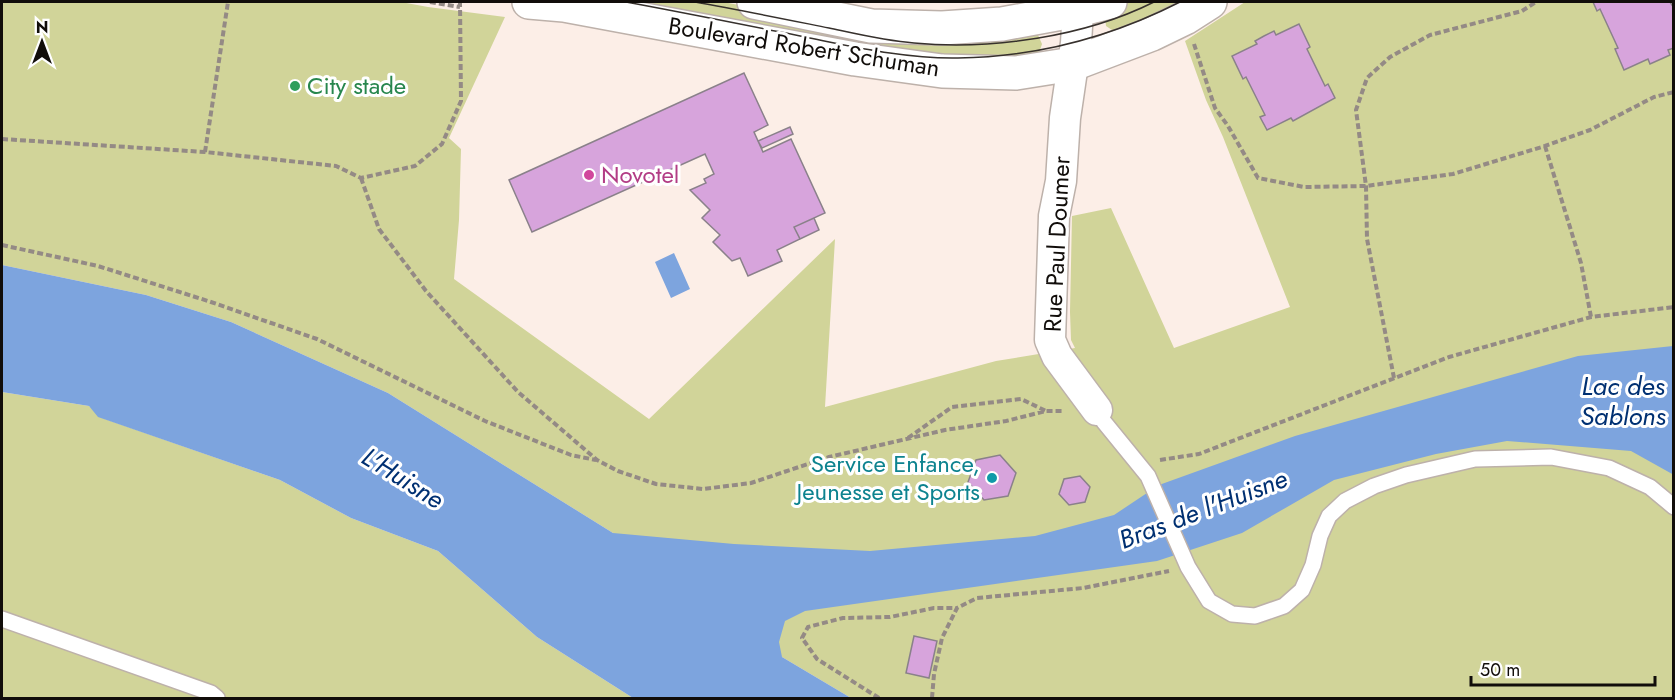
<svg xmlns="http://www.w3.org/2000/svg" width="1675" height="700" font-family="Jost,sans-serif">
<rect width="100%" height="100%" fill="#fceee7"/>
<path fill="#d1d499" d="M 2,2 L 401,2 L 428,7 L 505,17 L 449,138 L 461,149 L 459,220 L 454,279 L 649,419 L 835,239 L 825,407 L 996,361 L 1075,348 L 1071,340 L 1070,312 L 1072,216 L 1111,208 L 1174,348 L 1290,307 L 1223,137 L 1206,100 L 1185,41 L 1245,2 L 1673,2 L 1673,698 L 851,698 L 782,657 L 613,533 L 388,393 L 231,322 L 146,295 L 2,265 Z
M 602,2 L 723,2 L 904,36 L 1031,33 L 1038,35 L 1042,44 L 1039,53 L 967,66 Z
M 1126,2 L 1192,2 L 1118,34 L 1106,26 L 1105,16 L 1115,6 Z
M 2,392 L 89,406 L 105,419 L 280,480 L 351,518 L 438,551 L 537,637 L 633,698 L 2,698 Z"/>
<path fill="#7da4de" d="M 674,253 L 690,289 L 671,298 L 655,262 Z
M 2,265 L 146,295 L 231,322 L 388,393 L 613,533 L 734,544 L 870,551 L 1035,536 L 1114,515 L 1159,485 L 1295,436 L 1578,356 L 1673,346 L 1674,475 L 1631,451 L 1507,441 L 1436,454 L 1334,480 L 1242,533 L 1157,561 L 805,611 L 785,621 L 779,642 L 782,657 L 851,698 L 633,698 L 537,637 L 438,551 L 351,518 L 280,480 L 98,417 L 89,406 L 2,392 Z"/>
<path fill="#d7a4dc" stroke="#8a818a" stroke-width="1.5" d="M 1593,2 L 1670,2 L 1674,8 L 1674,48 L 1668,50 L 1670,55 L 1650,64 L 1648,59 L 1624,70 L 1615,49 L 1618,48 L 1600,9 L 1597,11 Z
M 1299,24 L 1310,47 L 1307,49 L 1325,86 L 1328,84 L 1335,98 L 1293,121 L 1291,118 L 1267,130 L 1260,117 L 1265,115 L 1246,77 L 1243,79 L 1232,56 L 1257,44 L 1255,41 L 1264,36 L 1274,31 L 1276,35 Z
M 744,73 L 768,125 L 754,132 L 763,152 L 791,139 L 825,213 L 794,227 L 800,239 L 777,250 L 782,261 L 748,276 L 740,258 L 732,261 L 713,242 L 720,235 L 702,218 L 710,210 L 690,190 L 706,183 L 704,179 L 714,174 L 705,154 L 532,232 L 509,180 Z
M 790,127 L 793,134 L 762,148 L 758,141 Z
M 814,218 L 819,230 L 800,239 L 794,227 Z
M 1000,455 L 1016,473 L 1008,496 L 984,500 L 968,482 L 976,460 Z
M 1080,476 L 1090,487 L 1085,502 L 1069,505 L 1059,494 L 1064,479 Z
M 914,636 L 937,641 L 929,678 L 906,673 Z"/>
<g fill="none" stroke-linecap="round" stroke-linejoin="round">
<defs>
<path id="lane" d="M 1097,410 L 1104,422 L 1148,476 L 1188,567 L 1209,601 L 1232,614 L 1255,616 L 1284,606 L 1302,590 L 1313,565 L 1320,536 L 1329,516 L 1345,501 L 1374,486 L 1406,475 L 1475,459 L 1551,457 L 1609,468 L 1650,487 L 1674,507
M 2,619 L 211,693 L 217,698"/>
<path id="street" d="M 1076,2 L 1078,10 L 1076,43 L 1065,118 L 1061,181 L 1054,216 L 1050,340 L 1057,356 L 1097,410"/>
<path id="secondary" d="M 529,2 L 564,5 L 855,59 L 942,71 L 1016,73 L 1073,64 L 1152,34 L 1185,18 L 1210,2
M 754,2 L 871,26 L 942,28 L 1002,24 L 1078,10 L 1110,2"/>
</defs>
<use href="#lane" stroke="#bdb1aa" stroke-width="18"/>
<use href="#street" stroke="#bdb1aa" stroke-width="33"/>
<use href="#secondary" stroke="#bdb1aa" stroke-width="36"/>
<path stroke="#948a85" stroke-width="4" stroke-dasharray="6 3" stroke-linecap="butt" d="M 430,2 L 460,7
M 1194,44 L 1215,108 L 1228,126 L 1258,178 L 1304,187 L 1366,186 L 1453,174 L 1545,146 L 1590,130 L 1654,97 L 1674,92
M 2,139 L 205,152 L 336,166 L 361,178 L 415,166 L 442,144 L 461,101 L 460,2
M 1545,146 L 1581,263 L 1591,317
M 205,152 L 228,2
M 361,178 L 379,229 L 426,291 L 518,392 L 597,460 L 618,471 L 656,484 L 703,489 L 751,483 L 829,457 L 945,430 L 1006,421 L 1046,411 L 1064,411
M 2,245 L 98,266 L 208,301 L 317,339 L 485,421 L 571,455 L 596,460
M 1394,378 L 1367,239 L 1366,186 L 1356,110 L 1367,78 L 1390,57 L 1430,35 L 1522,11 L 1536,2
M 908,438 L 952,407 L 1021,399 L 1046,411
M 1160,460 L 1199,454 L 1449,357 L 1591,317 L 1674,307
M 879,698 L 817,659 L 802,638 L 808,627 L 843,618 L 890,617 L 934,608 L 957,608
M 932,698 L 934,674 L 942,638 L 957,608 L 977,598 L 1083,588 L 1169,571"/>
<use href="#lane" stroke="#fff" stroke-width="15"/>
<use href="#street" stroke="#fff" stroke-width="30"/>
<use href="#secondary" stroke="#fff" stroke-width="33"/>
<path stroke="#37312d" stroke-width="1.5" d="M 626,2 C 686,13 745,25 805,37 C 855,47 906,59 958,58 C 1036,57 1111,37 1180,2
M 695,2 C 740,10 784,19 829,28 C 857,34 886,41 914,43 C 992,50 1084,37 1154,2"/>
</g>
<circle fill="#2e9e5b" stroke="#fff" stroke-width="2" cx="295" cy="86" r="6"/>
<circle fill="#d1479c" stroke="#fff" stroke-width="2" cx="589" cy="175" r="6"/>
<circle fill="#0f9aa8" stroke="#fff" stroke-width="2" cx="992" cy="478" r="6"/>
<g text-anchor="middle" stroke-width="6" stroke-linejoin="round" paint-order="stroke">
<g font-size="24" fill="#110d0a" stroke="#fff">
<text transform="translate(804 47) rotate(9)" y="8">Boulevard Robert Schuman</text>
<text transform="translate(1057 244) rotate(-87)" y="8">Rue Paul Doumer</text>
</g>
<g font-size="24" fill="#27864d" stroke="#fff" text-anchor="start">
<text x="307" y="94">City stade</text>
</g>
<g font-size="24" fill="#b23c85" stroke="#fff" text-anchor="start">
<text x="601" y="183">Novotel</text>
</g>
<g font-size="24" fill="#0d838f" stroke="#fff" text-anchor="end">
<text x="980" y="472">Service Enfance,<tspan x="980" dy="28">Jeunesse et Sports</tspan></text>
</g>
<g font-size="26" font-style="italic" fill="#003072" stroke="#fff">
<text x="1623" y="395">Lac des<tspan x="1623" dy="30">Sablons</tspan></text>
<text transform="translate(403 478) rotate(32)" y="9">L'Huisne</text>
<text transform="translate(1203 509) rotate(-21)" y="9">Bras de l'Huisne</text>
</g>
</g>
<rect width="1675" height="700" fill="none" stroke="#110d0a" stroke-width="6"/>
<g transform="translate(42 42)" stroke="#ffffff" stroke-width="4.5" paint-order="stroke">
<path d="M0-4.5L10 22L0 15L-10 22Z" fill="#110d0a"/>
<text y="-9" font-size="16" font-weight="bold" text-anchor="middle" fill="#110d0a">N</text>
</g>
<path d="M1471 676v9h184v-9" fill="none" stroke="#110d0a" stroke-width="3"/>
<text x="1480" y="676" font-size="18" fill="#110d0a" stroke="#ffffff" stroke-width="4.5" paint-order="stroke">50 m</text>
</svg>
